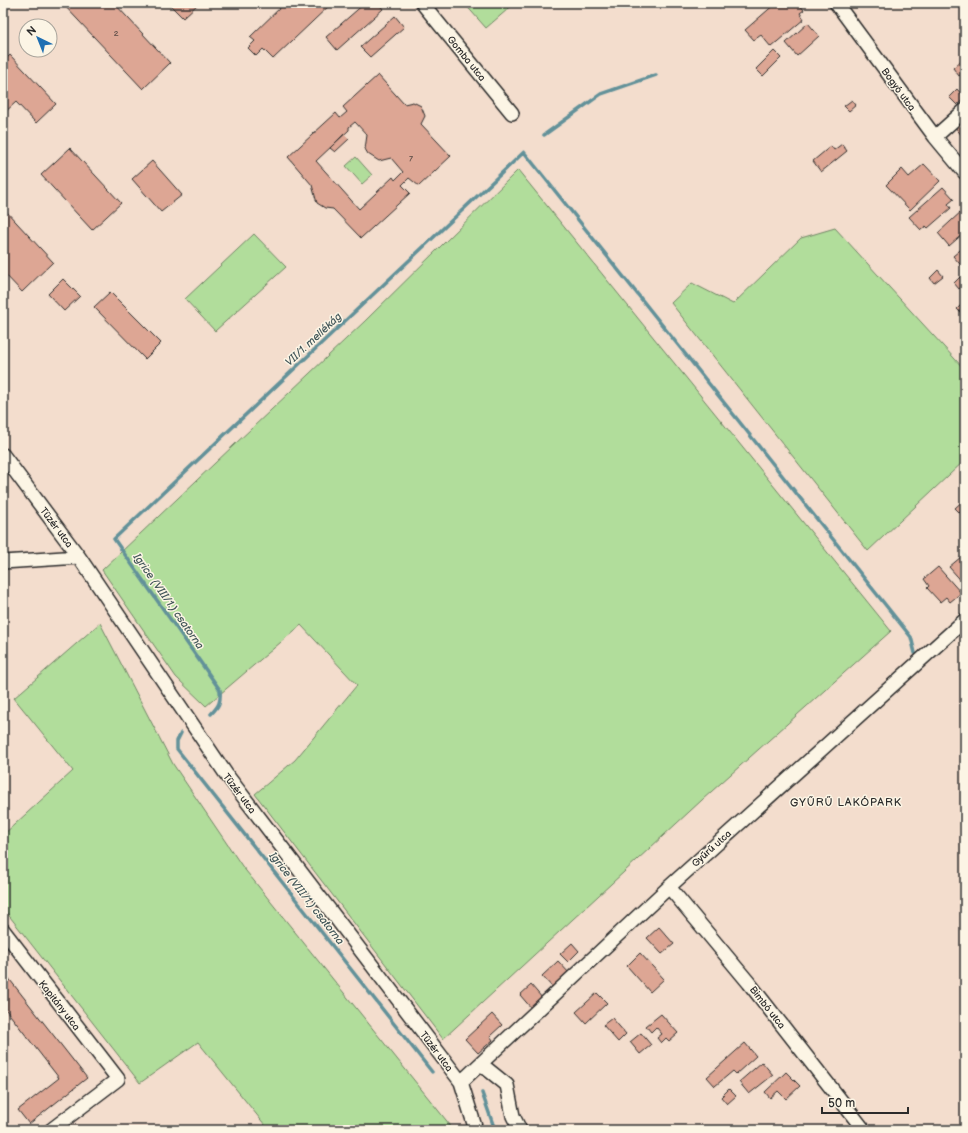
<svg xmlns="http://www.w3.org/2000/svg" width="968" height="1133" font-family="'Balsamiq Sans',sans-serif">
<rect width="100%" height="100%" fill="#f3ddcd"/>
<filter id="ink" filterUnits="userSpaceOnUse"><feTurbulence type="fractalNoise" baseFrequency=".025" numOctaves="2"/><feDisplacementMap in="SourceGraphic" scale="8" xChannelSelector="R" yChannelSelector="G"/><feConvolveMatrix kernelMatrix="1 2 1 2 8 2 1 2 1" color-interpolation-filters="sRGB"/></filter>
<g filter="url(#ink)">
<path fill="#b1dd9b" stroke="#6e8463" d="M 464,3 L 515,3 L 486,28 Z
M 356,157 L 372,175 L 362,184 L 346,166 Z
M 518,170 L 891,631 L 702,800 L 443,1039 L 255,794 L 295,760 L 357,685 L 301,625 L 206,706 L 176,677 L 102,570 L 365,321 Z
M 835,228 L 965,370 L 965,460 L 868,551 L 671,303 L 692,283 L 733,304 L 801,238 Z
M 254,234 L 286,267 L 215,331 L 185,299 Z
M 100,623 L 173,764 L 242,866 L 450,1125 L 451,1130 L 269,1130 L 198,1042 L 140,1083 L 3,908 L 3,835 L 73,771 L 14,698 Z"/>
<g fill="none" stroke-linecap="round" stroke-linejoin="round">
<path stroke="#629199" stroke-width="3.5" d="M 544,135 L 601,94 L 656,75
M 211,714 C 219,706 221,702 220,690 L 114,539 L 524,152 L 911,637 L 915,653
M 181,733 L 177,741 L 177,749 L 432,1072
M 482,1093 L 495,1130"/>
</g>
<path fill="#dda694" stroke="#2b2b2b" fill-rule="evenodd" d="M 62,3 L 114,3 L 170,63 L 143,89 Z
M 168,3 L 199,3 L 183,18 Z
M 285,3 L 332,3 L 273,59 L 263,49 L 256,56 L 248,48 L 255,41 L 250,37 Z
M 365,3 L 378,3 L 383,9 L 337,50 L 326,37 Z
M 776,3 L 798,3 L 804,10 L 800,13 L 804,19 L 771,47 L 761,35 L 754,40 L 745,30 Z
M 395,16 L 404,27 L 370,57 L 360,47 Z
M 808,23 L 819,36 L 797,56 L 786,43 Z
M 774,51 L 781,58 L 763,76 L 756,69 Z
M 10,55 L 56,104 L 36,123 L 16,102 L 3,114 L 3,62 Z
M 965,57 L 965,71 L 959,76 L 953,68 Z
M 378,75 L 404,104 L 413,102 L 421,106 L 425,116 L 421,124 L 451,156 L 419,186 L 409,178 L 402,185 L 410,193 L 361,238 L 333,209 L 325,208 L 317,203 L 312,185 L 288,157 L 336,113 L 340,118 L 347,112 L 343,107 ZM 355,122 L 367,135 L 365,149 L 368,154 L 379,161 L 391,158 L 403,172 L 395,180 L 393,177 L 359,209 L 316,161 L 349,130 L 349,127 Z
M 957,89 L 965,98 L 957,105 L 949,97 Z
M 852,100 L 856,105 L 849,111 L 844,106 Z
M 965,117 L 965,135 L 963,137 L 954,126 Z
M 344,134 L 349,139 L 335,152 L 330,148 Z
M 842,144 L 847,151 L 821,172 L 813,161 L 831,146 L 834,150 Z
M 70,148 L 121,203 L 92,230 L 41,175 Z
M 152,161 L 182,195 L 161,212 L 132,179 Z
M 924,164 L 940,181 L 910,210 L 886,185 L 902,169 L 909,177 Z
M 943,187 L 954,199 L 948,204 L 951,208 L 928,228 L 926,226 L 921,230 L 909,217 Z
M 4,209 L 53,262 L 22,292 L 3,272 Z
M 963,210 L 965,212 L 965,232 L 949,246 L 938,233 Z
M 965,246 L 965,270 L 953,256 Z
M 938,270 L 943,276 L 934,283 L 930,278 Z
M 960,277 L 965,284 L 959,289 L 954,283 Z
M 63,279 L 80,296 L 64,311 L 48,294 Z
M 110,292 L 161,343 L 145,359 L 94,307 Z
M 965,301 L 965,315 L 964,316 L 957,309 Z
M 965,499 L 965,518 L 955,508 Z
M 961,557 L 965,562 L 965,585 L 949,567 Z
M 938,567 L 961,593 L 950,602 L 946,597 L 940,602 L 927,588 L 929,586 L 924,579 Z
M 659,927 L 674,944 L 662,954 L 647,938 Z
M 572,943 L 579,951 L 568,962 L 560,954 Z
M 640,953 L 664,979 L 650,992 L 627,966 Z
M 558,961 L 570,974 L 554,989 L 542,976 Z
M 3,971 L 87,1078 L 29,1124 L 18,1110 L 59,1078 L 3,1006 Z
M 531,985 L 543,999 L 532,1009 L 520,995 Z
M 597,993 L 607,1003 L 586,1023 L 576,1012 Z
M 492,1014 L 502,1025 L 490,1036 L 493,1040 L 478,1053 L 465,1039 Z
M 661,1014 L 678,1033 L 669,1041 L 666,1038 L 661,1043 L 657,1038 L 662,1034 L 656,1027 L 651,1032 L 646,1026 Z
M 612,1018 L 626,1034 L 618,1042 L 603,1025 Z
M 641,1033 L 651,1045 L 640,1054 L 630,1042 Z
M 745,1043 L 756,1056 L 736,1074 L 733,1071 L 715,1086 L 707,1077 Z
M 762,1062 L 773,1075 L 749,1094 L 739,1082 Z
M 786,1072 L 800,1086 L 786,1099 L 778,1091 L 770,1098 L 765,1092 Z
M 729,1089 L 736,1096 L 727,1104 L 721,1097 Z"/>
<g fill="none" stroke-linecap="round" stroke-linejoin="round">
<defs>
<path id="minor" d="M 422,3 L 512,113
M 836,3 L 935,137 L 965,173
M 935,137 L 965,110
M 3,455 L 79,557 L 226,774 L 461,1082 L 476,1130
M 3,562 L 79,557
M 669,887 L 749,983 L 864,1130
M 3,930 L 118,1079 L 51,1130
M 481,1064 L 507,1085 L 513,1116 L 520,1130
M 461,1082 L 669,887 L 965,620"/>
</defs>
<use href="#minor" stroke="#2b2b2b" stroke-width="16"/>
<use href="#minor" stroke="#fcf5e5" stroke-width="13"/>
</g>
</g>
<g text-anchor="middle" stroke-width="3" stroke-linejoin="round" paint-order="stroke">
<g font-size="8" fill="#584a45">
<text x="116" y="36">2</text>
<text x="411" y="161">7</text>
</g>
<g font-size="10" fill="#2b2b2b" stroke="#fcf5e5">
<text transform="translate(467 58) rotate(51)" y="4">Gomba utca</text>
<text transform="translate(899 89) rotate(54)" y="4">Bogyó utca</text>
<text transform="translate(57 527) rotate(53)" y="4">Tüzér utca</text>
<text transform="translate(240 793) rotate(53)" y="4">Tüzér utca</text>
<text transform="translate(711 848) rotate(-42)" y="4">Gyűrű utca</text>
<text transform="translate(60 1005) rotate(52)" y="4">Kapitány utca</text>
<text transform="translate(768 1007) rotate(52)" y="4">Bimbó utca</text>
<text transform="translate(437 1051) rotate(53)" y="4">Tüzér utca</text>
</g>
<g font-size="11" font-style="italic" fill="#425659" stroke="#fcf5e5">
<text transform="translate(313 339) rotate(-43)" y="4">VII/1. mellékág</text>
<text transform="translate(169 601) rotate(55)" y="4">Igrice (VIII/1.) csatorna</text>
<text transform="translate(307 898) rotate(52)" y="4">Igrice (VIII/1.) csatorna</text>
</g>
<g font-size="11" letter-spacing="1" fill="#2b2b2b" stroke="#fcf5e5">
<text x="846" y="806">GYŰRŰ LAKÓPARK</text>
</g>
</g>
<rect width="968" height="1133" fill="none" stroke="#fcf5e5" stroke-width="16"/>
<rect x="8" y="8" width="952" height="1117" fill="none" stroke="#2b2b2b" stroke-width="1.5" filter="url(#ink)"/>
<g transform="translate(38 38) rotate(317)"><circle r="19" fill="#fcf5e5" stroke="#a8a49b"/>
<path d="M0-3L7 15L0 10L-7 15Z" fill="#1f6fb2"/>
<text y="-6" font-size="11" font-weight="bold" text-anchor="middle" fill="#2b2b2b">N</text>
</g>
<path d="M822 1107v6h86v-6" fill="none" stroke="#2b2b2b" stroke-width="2"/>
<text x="828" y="1107" font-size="12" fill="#2b2b2b" stroke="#fcf5e5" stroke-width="3" paint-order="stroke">50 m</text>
</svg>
